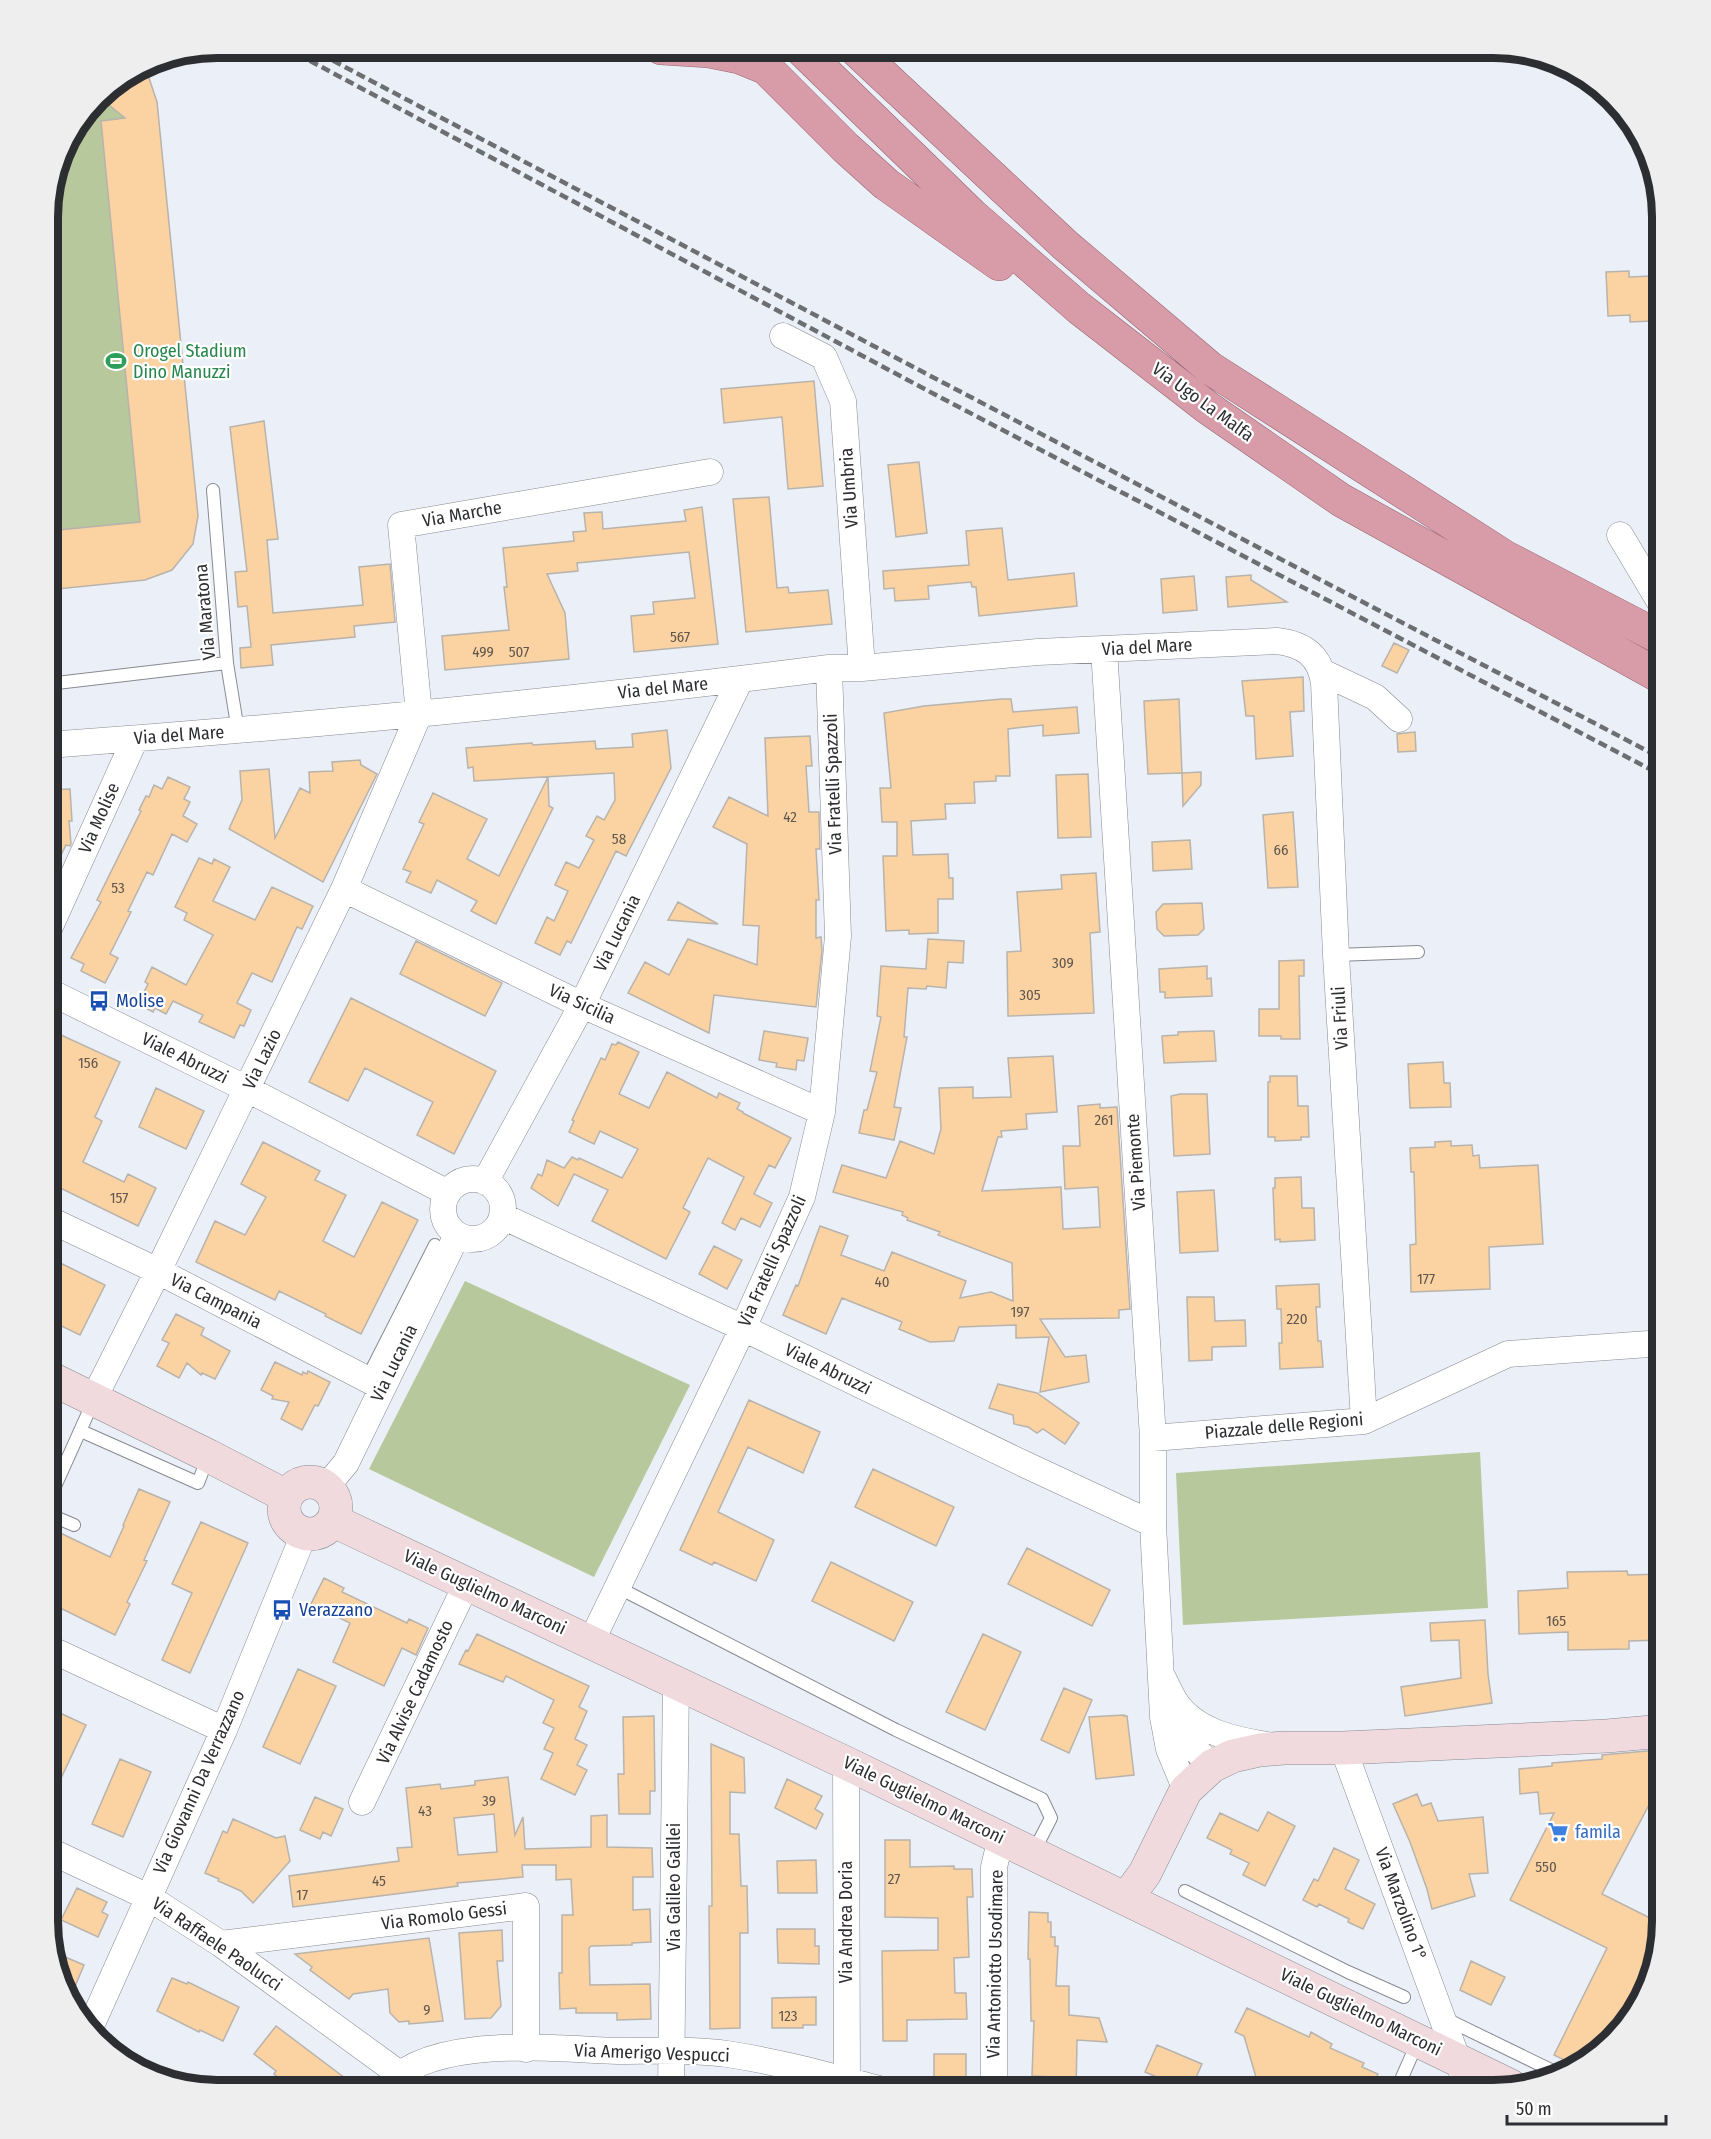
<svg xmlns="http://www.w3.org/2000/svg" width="1711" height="2139" font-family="'Fira Sans Condensed',sans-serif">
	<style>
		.green { fill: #b6c89c }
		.building { fill: #fbd2a2; stroke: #b8b3ac; stroke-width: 1.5; fill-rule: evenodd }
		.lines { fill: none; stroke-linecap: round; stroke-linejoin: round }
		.service-casing { stroke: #878a91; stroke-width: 14 }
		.minor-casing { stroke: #878a91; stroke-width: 27 }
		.secondary-casing { stroke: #878a91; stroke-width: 34 }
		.trunk-casing { stroke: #966670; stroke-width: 34 }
		.service { stroke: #fff; stroke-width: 12 }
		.minor { stroke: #fff; stroke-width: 26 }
		.secondary { stroke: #f0dade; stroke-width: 33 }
		.trunk { stroke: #d89ca8; stroke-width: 33 }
		.rail { stroke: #6c6e72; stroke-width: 4.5; stroke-dasharray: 9 4.5; stroke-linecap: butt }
		.labels { text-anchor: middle; stroke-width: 4.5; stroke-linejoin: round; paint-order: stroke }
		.number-label { font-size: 15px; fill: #60574d }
		.leisure-label { font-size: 18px; fill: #27864d; stroke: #fff; text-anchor: start }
		.street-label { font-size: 18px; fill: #2d2e31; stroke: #fff }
		.transit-label { font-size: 18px; fill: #164399; stroke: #fff; text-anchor: start }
		.shop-label { font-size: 18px; fill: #366cbe; stroke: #fff; text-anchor: start }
		.rim { fill: none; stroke: #2d2e31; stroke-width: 8 }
	</style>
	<rect width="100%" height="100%" fill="#ebeff7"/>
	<path class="green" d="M141 69 148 75 157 102 198 516 193 544 172 570 145 580 48 590V206L66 142 106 90Z
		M465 1281 690 1385 594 1577 369 1469Z
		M1480 1452 1488 1608 1183 1625 1176 1473Z"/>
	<path class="building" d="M141 69 148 75 157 102 198 516 193 544 172 570 145 580 48 590V531L140 522 101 121 125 118 100 98 106 90Z
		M1629 271V277L1651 276 1652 321 1630 322V315L1608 316 1606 272Z
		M814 381 823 486 788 489 782 417 724 423 721 389Z
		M264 421 278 539 267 540 273 613 363 605 359 567 390 564 395 622 354 626 355 637 271 645 273 665 241 668 240 648 251 647 247 606 238 607 235 572 247 571 230 427Z
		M919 462 927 533 896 537 888 465Z
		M769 497 777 588 788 587 789 593 828 590 832 624 746 632 733 499Z
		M702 507 718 644 634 652 631 616 654 614 653 602 695 598 689 552 577 563 578 571 547 574 565 613 569 659 445 670 442 636 509 630 504 587H507L503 548 574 541 573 532 586 531 584 513 602 512 603 529 686 521 684 510Z
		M1002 528 1008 580 1074 573 1077 606 979 616 976 587H972L971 582 928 586 929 599 895 601 894 588 884 589 883 571 969 565 966 531Z
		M1251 575V580L1287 602 1228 607 1226 577Z
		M1194 576 1197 610 1163 613 1161 579Z
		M1394 643 1409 650 1397 673 1382 666Z
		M1303 677 1304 711 1290 712 1293 756 1256 759 1254 716H1246L1242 681Z
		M1002 699H1011L1013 712 1077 707 1079 733 1043 736V725L1008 729 1010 776H996V781L974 782 975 803 945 804 946 819 911 821 913 855 948 854 949 878H953V899H938V933L909 934V930L886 931 883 856H897V822H882L880 788H891L884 713 924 706Z
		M1179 699 1182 773 1201 772V785L1183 806 1182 773 1148 774 1145 723 1144 701Z
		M667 730 671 768 626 856 616 851 571 943 567 941 560 955 535 943 547 917 554 921 568 891 555 885 566 862 579 868 594 840 586 836 597 816 604 820 615 800 614 773 474 781 473 767 468 768 466 748 532 743 533 745 595 741 596 749 633 747 632 734Z
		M1415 732 1416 751 1398 752 1397 734Z
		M810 736 812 766H806L809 812H819L820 849H816L819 900H816V938L821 937 822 951 816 1007 714 995 709 1033 628 993 645 962 669 975 688 939 757 965 759 926 743 925 747 844 713 827 729 797 768 816 765 738Z
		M360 760 361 765 377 774 323 882 229 829 242 800 240 771 269 769 275 838 300 788 310 793 309 772 333 771 332 762Z
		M1088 774 1091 837 1058 838 1056 775Z
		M168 777 190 787 184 799 190 802 183 816 197 824 187 842 172 834 153 875 147 872 128 911 131 912 110 954 118 958 105 983 81 971 84 964 71 958 101 902 97 900 141 811 139 810 146 796 149 797 154 785 162 789Z
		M548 777 549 806 553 808 496 924 471 911 477 901 437 880 431 893 406 882 411 872 403 869 424 824 419 822 433 793 487 819 467 859 499 876Z
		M70 789 72 821H69L71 844 70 846 66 845 48 882V790Z
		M1293 812 1298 887 1268 888 1263 815Z
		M1190 840 1192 869 1153 871 1152 842Z
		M199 858 212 864 214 859 230 867 213 901 255 920 272 887 313 906 302 929 297 927 272 982 252 973 237 1003 251 1010 244 1026 240 1025 234 1038 199 1022 203 1015 173 1001 166 1014 155 1008 153 1012 138 1004 148 984 145 982 152 967 186 985 213 935 184 920 187 913 175 907Z
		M1096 873 1100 932 1090 933 1094 1013 1008 1016 1007 952 1021 951 1017 892 1062 889 1061 875Z
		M678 902 718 924 668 920Z
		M1202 903 1204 929 1198 935 1164 936 1157 929 1156 912 1163 904Z
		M928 939 964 941 963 963 948 962 946 988 927 986 926 989 908 988 904 1037H907L894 1107 901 1108 894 1140 859 1133 864 1110H867L877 1072 870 1071 881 1017 877 1016 881 966 926 969Z
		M416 941 502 983 485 1016 400 974Z
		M1304 960V976H1299L1300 1039H1281V1036H1259V1009H1279V961Z
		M1207 966V979L1211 978 1212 996 1165 998V992H1160L1159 969Z
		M351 998 496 1071 454 1154 417 1135 433 1102 365 1068 348 1101 309 1082Z
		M48 1029 120 1062 95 1117 102 1121 83 1162 124 1182 128 1174 156 1188 138 1226 48 1182Z
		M764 1031 808 1038 804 1061 797 1060 796 1070 776 1067 777 1063 759 1060Z
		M1205 1031H1214L1216 1061 1164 1063 1162 1036 1178 1035V1032Z
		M618 1042 639 1052 619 1094 649 1108 667 1072 717 1098 719 1093 740 1103 737 1109 743 1112V1113L791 1138 775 1168 769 1165 754 1194 772 1203 760 1227 741 1218 735 1230 722 1223 744 1177 708 1158 683 1208 690 1212 666 1259 592 1221 608 1190 574 1174 558 1206 531 1188 538 1174 542 1176 547 1160 564 1168 572 1157 578 1160 579 1158 622 1178 638 1149 600 1131 594 1144 569 1132 574 1121 572 1120 601 1058 605 1060 612 1044 616 1045Z
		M1053 1056 1057 1112 1026 1114 1027 1129 1001 1131 1002 1137H998L982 1191 1061 1187 1063 1229 1100 1227 1098 1187 1065 1189 1063 1146H1080L1078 1106 1100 1104V1108L1117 1107 1130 1309 1119 1310V1318L1040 1319 1065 1357 1086 1355 1089 1382 1040 1392 1049 1337 1016 1338V1325L959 1327 954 1341 930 1342 899 1329 902 1322 842 1298 826 1334 783 1315 796 1285 798 1286 820 1226 848 1236 841 1255 884 1271 892 1252 966 1281 960 1298 991 1292 1013 1301 1012 1263 938 1235 940 1232 907 1220 908 1218 902 1215 903 1212 833 1192 842 1165 886 1178 900 1141 934 1154 941 1129 939 1088 973 1087V1098L1011 1097 1008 1058Z
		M1443 1062 1444 1083H1450L1451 1107 1410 1108 1408 1064Z
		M1270 1076H1297L1298 1106H1308L1309 1137H1301V1140L1275 1141V1137H1268V1082H1270Z
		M156 1088 204 1111 186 1149 139 1127Z
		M1180 1094H1207L1210 1154 1174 1156 1171 1096Z
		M1451 1141V1146L1472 1145 1473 1156 1479 1155 1480 1168 1538 1165 1543 1244 1489 1247 1490 1289 1411 1292 1410 1245 1416 1244 1414 1172H1411L1410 1148 1435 1147V1142Z
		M263 1142 320 1171 315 1180 346 1195 323 1241 354 1257 382 1202 418 1220 361 1334 325 1316 326 1314 279 1291 275 1300 196 1262 215 1221 245 1235 266 1197 241 1184Z
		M1301 1177 1302 1208H1314L1315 1240 1280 1242V1239L1275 1240 1273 1188H1275V1178Z
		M1214 1190 1218 1251 1180 1253 1177 1192Z
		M714 1246 742 1260 727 1289 699 1274Z
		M48 1257 105 1285 80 1335 53 1322 60 1308 48 1302Z
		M1319 1284 1320 1307H1316L1318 1341H1321L1323 1367 1280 1369 1279 1343H1282L1281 1309H1277L1276 1286Z
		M1187 1297H1214L1215 1321 1245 1320 1246 1346 1212 1347V1360L1189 1361Z
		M176 1314 204 1328 201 1335 230 1351 215 1379 202 1373 201 1375 187 1363 179 1378 157 1366 169 1343 162 1340Z
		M275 1362 302 1375 303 1372 307 1374 308 1371 330 1382 318 1406 315 1405 302 1430 281 1419 289 1402 272 1399 273 1396 261 1390Z
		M998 1384 1037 1393 1079 1423 1065 1444 1043 1429 1037 1433 1028 1427 1014 1424 1013 1415 989 1408Z
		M749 1400 820 1432 803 1473 748 1447 718 1512 774 1540 756 1581 714 1562 712 1565 680 1550Z
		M873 1469 954 1507 936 1546 855 1507Z
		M139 1489 170 1502 144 1560 147 1561 127 1602 130 1604 115 1635 48 1602V1527L110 1557 124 1526 123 1525Z
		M201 1522 248 1543 190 1673 162 1660 192 1593 172 1584Z
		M1027 1548 1110 1590 1092 1626 1008 1584Z
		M831 1562 913 1602 894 1641 812 1601Z
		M1627 1571 1628 1575 1663 1574V1640L1629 1641V1649L1568 1650V1632L1519 1634 1518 1591 1568 1588 1567 1572Z
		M324 1578 344 1588 342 1592 407 1623 409 1619 428 1628 416 1655 402 1648 384 1686 333 1662 350 1623 311 1604Z
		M1485 1620 1488 1674 1492 1703 1405 1716 1401 1687 1461 1678 1459 1640 1431 1641 1430 1623Z
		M477 1634 589 1686 579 1707 587 1711 575 1739 587 1745 577 1765 587 1770 575 1795 541 1779 553 1753 544 1749 554 1728 543 1723 554 1700 506 1676 503 1682 459 1664 466 1650 468 1651Z
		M983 1634 1021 1652 985 1730 946 1712Z
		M298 1669 336 1686 300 1764 263 1747Z
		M1064 1688 1092 1700 1069 1753 1041 1740Z
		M60 1713 86 1725 48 1806V1739Z
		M1124 1715V1716H1127L1134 1775 1096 1779 1089 1717Z
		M654 1716 655 1791H650V1814H619L618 1774H624L623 1717Z
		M711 1744 744 1758 745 1793 730 1792V1834H739L741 1886H747L748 1933H740V2028L710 2029 709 1906H712Z
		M1658 1750 1659 1755 1663 1754V1802L1650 1803 1602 1894 1662 1924 1640 2006 1588 2062 1576 2066 1554 2055 1607 1948 1510 1900 1554 1813 1540 1814 1538 1792 1520 1794 1519 1769 1552 1766V1763L1602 1759V1755Z
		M120 1759 151 1772 123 1837 92 1824Z
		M508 1777 515 1835 523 1817 525 1849 591 1847V1816L607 1815V1847L652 1848 653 1877H633V1910L650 1909 651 1942 632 1943V1945L591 1946 589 1948 590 1985 650 1984 651 2019 617 2020V2013H576V2008L560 2009 559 1973H562V1915H573L571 1879 556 1880V1865H522L523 1877 457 1883 458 1886 293 1907 289 1876 399 1861 397 1848 412 1847 406 1788 440 1784 441 1789 475 1785V1781ZM494 1814 497 1852 458 1855 454 1818Z
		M787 1779 822 1796 815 1809 823 1814 816 1829 775 1808Z
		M1417 1794 1422 1806 1431 1803 1438 1821 1483 1817 1488 1873 1469 1874 1475 1896 1432 1909 1427 1889 1410 1842 1393 1804Z
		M315 1797 343 1809 331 1836 323 1832 320 1839 300 1830Z
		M1268 1812 1295 1826 1265 1886 1243 1875 1249 1863 1230 1854 1232 1850 1207 1838 1220 1813 1258 1831Z
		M233 1819 276 1838 285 1836 290 1861 253 1903 241 1891 218 1881 219 1879 205 1873 223 1831 227 1833Z
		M885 1840H910V1867L954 1866V1869H972L973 1897H967L969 1957 954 1958 955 1993H966L967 2019 907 2020V2041H883L882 1951 938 1950V1918L885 1917Z
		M1334 1848 1359 1860 1345 1889 1375 1904 1363 1929 1348 1922 1349 1919 1319 1904 1317 1907 1303 1900 1314 1879 1318 1881Z
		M816 1860 817 1893H778L777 1861Z
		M77 1888 107 1902 102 1912 108 1915 98 1937 61 1920Z
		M1029 1912 1048 1913V1922H1051V1937H1055V1946H1058L1056 1986H1069V2015L1099 2018 1107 2042 1077 2040 1076 2091H1056L1055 2077 1032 2076 1034 2021H1031L1030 1959H1028Z
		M777 1929H815V1946H819V1964L778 1963Z
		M502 1930 503 1961H497L501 2006 491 2018 465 2019 459 1933Z
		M429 1938 443 2021 409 2024V2021L399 2022 390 2013 388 1989 353 1994 349 1999 310 1970 312 1967 295 1954Z
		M58 1954 84 1965 71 1996 62 1966Z
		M1471 1961 1505 1977 1491 2005 1460 1990Z
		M172 1978 187 1984 188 1982 239 2007 223 2041 200 2030 199 2032 157 2011Z
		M816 1997V2025H803V2028H772V1998Z
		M1247 2008 1309 2037 1311 2032 1332 2044 1330 2048 1364 2063 1362 2067 1378 2074 1369 2091H1260L1244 2036 1235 2032Z
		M276 2026 345 2078 334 2091H296L274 2074 276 2071 254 2054Z
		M1157 2045 1202 2064 1190 2091 1145 2072Z
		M934 2054H966V2080H944L945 2077H934Z"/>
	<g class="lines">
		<g class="service-casing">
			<path id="service" d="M213 490 227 663 238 731
				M48 684 227 663
				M1336 955 1418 952
				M367 1379 435 1245
				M81 1431 198 1483 208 1457
				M48 1502 93 1402
				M48 1514 74 1525
				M617 1587 896 1730 1042 1799 1051 1818 1033 1853
				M1185 1891 1348 1972 1404 1997
				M1444 2018 1555 2072
				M1396 2091 1418 2041"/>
		</g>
		<g class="minor-casing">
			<path id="minor" d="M783 336 824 357 843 401 862 668
				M1620 535 1660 602H1663
				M1104 649 1153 1438V1524L1163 1717 1169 1749 1186 1790
				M1322 672 1375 697 1399 719
				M48 745C309 726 569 701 829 668H862L1038 652 1277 641C1304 644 1320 656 1324 683L1336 955 1364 1421
				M344 889 582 1005 822 1112
				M48 931 135 739
				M48 991 247 1089 448 1193
				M443 1209a30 30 0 1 1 60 0a30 30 0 1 1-60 0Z
				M485 1182 582 1005 740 680
				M502 1216 743 1328 1024 1464 1153 1524
				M48 1219 158 1271 382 1387
				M94 1398 158 1271 344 889 419 714 401 525 710 472
				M1153 1438 1364 1421 1508 1354 1663 1343
				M326 1487 346 1463 457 1235
				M591 1642 743 1328 802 1197 822 1112 838 936 829 668
				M48 1648 224 1730
				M1163 1678C1167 1686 1171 1695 1176 1703 1196 1732 1235 1740 1267 1745
				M1163 1717 1212 1766
				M1343 1748 1469 2091
				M846 1763 847 2081
				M362 1802 467 1583
				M48 1850 148 1897 221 1944 401 2075 420 2091
				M221 1944 526 1906V2049
				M90 2028 224 1730 304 1534
				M383 2091C424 2033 555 2049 617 2051 653 2051 691 2049 727 2054 781 2062 833 2077 886 2091
				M671 2091 676 1683
				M994 2091V1867L1001 1838"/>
		</g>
		<g class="secondary-casing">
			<path id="secondary" d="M48 1377 209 1456 286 1496
				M284 1508a26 26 0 1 1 52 0a26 26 0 1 1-52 0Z
				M334 1521 846 1763 1511 2086
				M1126 1899 1145 1873 1186 1790 1212 1766 1233 1756 1260 1750 1284 1748H1343L1607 1736 1663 1731"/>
		</g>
		<g class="trunk-casing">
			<path id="trunk" d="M661 48 709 51 739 57 766 68 846 148 886 184 999 264
				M800 48 972 215 1079 308 1208 408 1341 500 1663 678
				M854 48 1065 245 1210 368 1505 557 1663 639"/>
		</g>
		<use href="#service" class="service"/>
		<use href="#minor" class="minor"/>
		<use href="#secondary" class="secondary"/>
		<use href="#trunk" class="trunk"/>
		<path class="rail" d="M286 48 934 394 1663 776
			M309 48 940 381 1663 759"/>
	</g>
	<defs>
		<g id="stadium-bare" transform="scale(1.62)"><path d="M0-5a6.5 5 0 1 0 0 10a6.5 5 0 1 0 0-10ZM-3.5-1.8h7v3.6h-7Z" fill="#2e9e5b" stroke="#fff" stroke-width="2.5" paint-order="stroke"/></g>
		<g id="bus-bare" transform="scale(1.62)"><path d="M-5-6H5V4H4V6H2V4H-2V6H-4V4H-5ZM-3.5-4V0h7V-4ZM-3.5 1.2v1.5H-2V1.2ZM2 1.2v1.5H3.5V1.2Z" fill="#1a4fb4" stroke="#fff" stroke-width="2.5" paint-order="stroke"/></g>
		<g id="supermarket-bare" transform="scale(1.62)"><path d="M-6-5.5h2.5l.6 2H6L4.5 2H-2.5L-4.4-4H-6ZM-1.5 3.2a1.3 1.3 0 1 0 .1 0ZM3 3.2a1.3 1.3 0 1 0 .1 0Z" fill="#3f7fe0" stroke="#fff" stroke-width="2.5" paint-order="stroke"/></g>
	</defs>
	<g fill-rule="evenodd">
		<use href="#stadium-bare" x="116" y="361"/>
		<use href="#bus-bare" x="99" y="1001"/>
		<use href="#bus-bare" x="282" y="1610"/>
		<use href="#supermarket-bare" x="1558" y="1832"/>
	</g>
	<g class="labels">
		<g class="number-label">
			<text x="680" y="642">567</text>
			<text x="483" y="657">499</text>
			<text x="519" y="657">507</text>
			<text x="790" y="822">42</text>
			<text x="619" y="844">58</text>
			<text x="1281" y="855">66</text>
			<text x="118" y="893">53</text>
			<text x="1063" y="968">309</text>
			<text x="1030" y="1000">305</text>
			<text x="88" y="1068">156</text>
			<text x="1104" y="1125">261</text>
			<text x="119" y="1203">157</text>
			<text x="1426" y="1284">177</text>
			<text x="882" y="1287">40</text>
			<text x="1020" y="1317">197</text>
			<text x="1297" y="1324">220</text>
			<text x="1556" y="1626">165</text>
			<text x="489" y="1806">39</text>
			<text x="425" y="1816">43</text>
			<text x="1546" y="1872">550</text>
			<text x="894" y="1884">27</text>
			<text x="379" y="1886">45</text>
			<text x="302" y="1900">17</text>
			<text x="427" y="2015">9</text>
			<text x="788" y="2021">123</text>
		</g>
		<g class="leisure-label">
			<text x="133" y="357">Orogel Stadium<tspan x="133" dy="21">Dino Manuzzi</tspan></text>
		</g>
		<g class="street-label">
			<text transform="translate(1203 402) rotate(36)" y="6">Via Ugo La Malfa</text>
			<text transform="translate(849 488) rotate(-94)" y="6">Via Umbria</text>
			<text transform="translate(462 514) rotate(-10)" y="6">Via Marche</text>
			<text transform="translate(205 612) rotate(-95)" y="6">Via Maratona</text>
			<text transform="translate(1147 647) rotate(-3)" y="6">Via del Mare</text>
			<text transform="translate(663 688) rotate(-6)" y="6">Via del Mare</text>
			<text transform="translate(179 735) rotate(-4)" y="6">Via del Mare</text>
			<text transform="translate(833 784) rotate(-92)" y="6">Via Fratelli Spazzoli</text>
			<text transform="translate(99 818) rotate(-66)" y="6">Via Molise</text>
			<text transform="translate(617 933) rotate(-64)" y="6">Via Lucania</text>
			<text transform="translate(582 1004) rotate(25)" y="6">Via Sicilia</text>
			<text transform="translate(1340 1018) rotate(-93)" y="6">Via Friuli</text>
			<text transform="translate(185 1058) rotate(26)" y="6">Viale Abruzzi</text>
			<text transform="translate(262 1059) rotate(-64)" y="6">Via Lazio</text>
			<text transform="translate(1136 1162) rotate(-94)" y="6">Via Piemonte</text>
			<text transform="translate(772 1261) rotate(-66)" y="6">Via Fratelli Spazzoli</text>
			<text transform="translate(216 1301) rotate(27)" y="6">Via Campania</text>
			<text transform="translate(394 1363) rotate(-64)" y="6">Via Lucania</text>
			<text transform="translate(828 1369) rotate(26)" y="6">Viale Abruzzi</text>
			<text transform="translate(1284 1426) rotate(-5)" y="6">Piazzale delle Regioni</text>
			<text transform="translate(485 1592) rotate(25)" y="6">Viale Guglielmo Marconi</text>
			<text transform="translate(415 1692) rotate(-65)" y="6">Via Alvise Cadamosto</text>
			<text transform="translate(199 1782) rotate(-66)" y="6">Via Giovanni Da Verrazzano</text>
			<text transform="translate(924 1800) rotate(26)" y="6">Viale Guglielmo Marconi</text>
			<text transform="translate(674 1887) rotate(-90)" y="6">Via Galileo Galilei</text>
			<text transform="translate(1401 1904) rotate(70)" y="6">Via Marzolino 1°</text>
			<text transform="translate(444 1916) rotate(-7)" y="6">Via Romolo Gessi</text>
			<text transform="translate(846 1922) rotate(-90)" y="6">Via Andrea Doria</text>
			<text transform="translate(217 1944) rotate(34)" y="6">Via Raffaele Paolucci</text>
			<text transform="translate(995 1964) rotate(-89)" y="6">Via Antoniotto Usodimare</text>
			<text transform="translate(1361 2012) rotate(26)" y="6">Viale Guglielmo Marconi</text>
			<text transform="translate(652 2053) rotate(2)" y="6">Via Amerigo Vespucci</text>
		</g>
		<g class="transit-label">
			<text x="116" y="1007">Molise</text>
			<text x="299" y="1616">Verazzano</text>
		</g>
		<g class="shop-label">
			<text x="1575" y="1838">famila</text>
		</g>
	</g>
	<path d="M0 0H1711V2139H0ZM217 58H1493A159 159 0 0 1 1652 217V1921A159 159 0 0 1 1493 2080H217A159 159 0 0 1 58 1921V217A159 159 0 0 1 217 58Z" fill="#eeeeef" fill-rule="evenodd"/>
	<path class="rim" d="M217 58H1493A159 159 0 0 1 1652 217V1921A159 159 0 0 1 1493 2080H217A159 159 0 0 1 58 1921V217A159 159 0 0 1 217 58Z"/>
	<path d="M1507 2115v9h159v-9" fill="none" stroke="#2d2e31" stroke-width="3"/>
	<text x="1516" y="2115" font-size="18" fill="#2d2e31" stroke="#ffffff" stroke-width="4.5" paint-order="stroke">50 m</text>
</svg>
